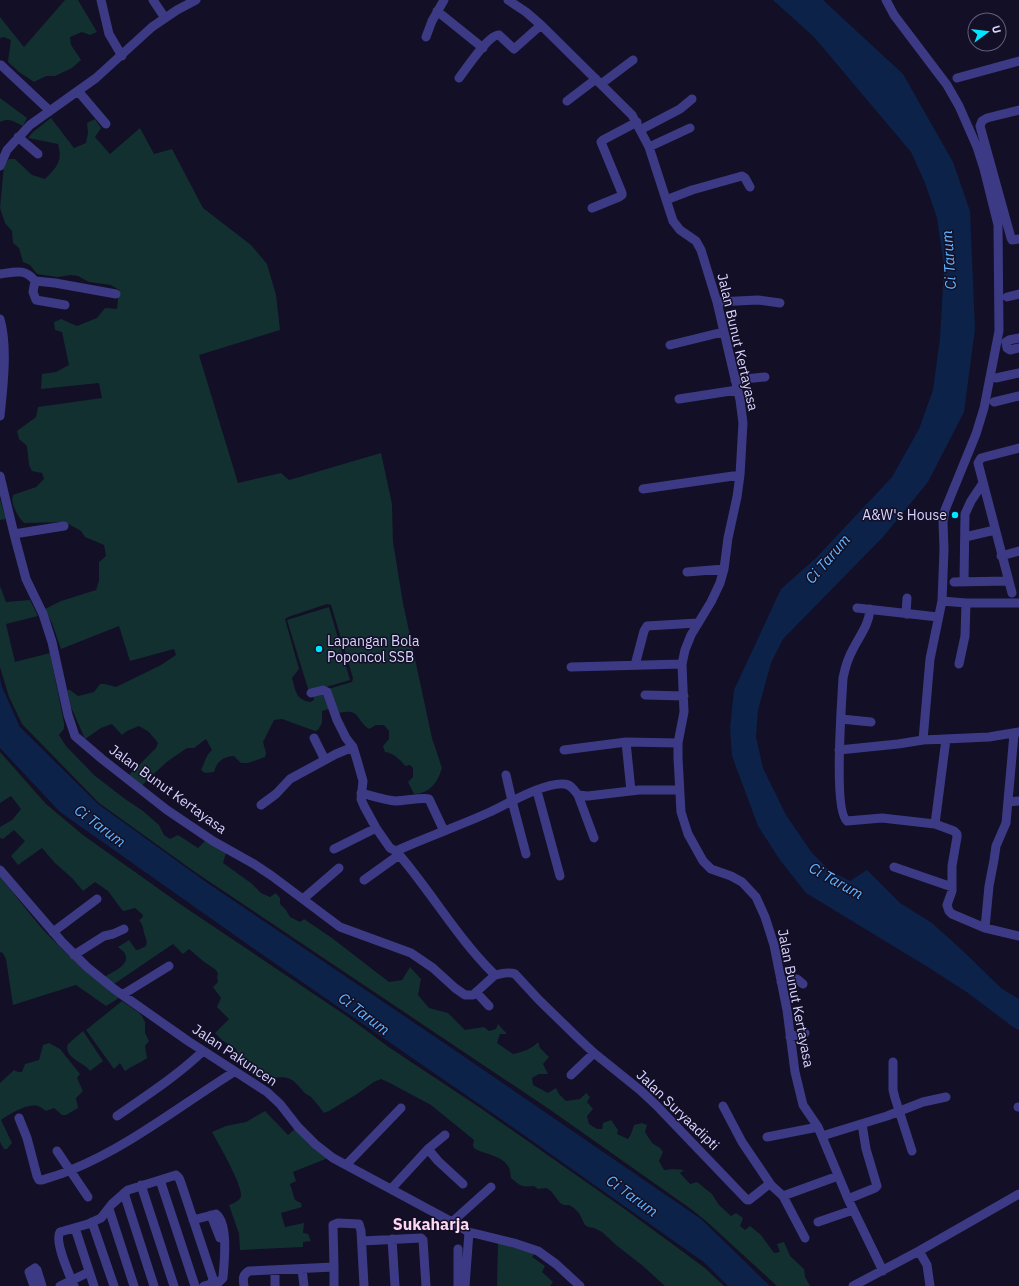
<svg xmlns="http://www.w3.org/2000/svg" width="1019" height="1286" font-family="'IBM Plex Sans',sans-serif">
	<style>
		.green { fill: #12302f }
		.water { fill: #0c2248 }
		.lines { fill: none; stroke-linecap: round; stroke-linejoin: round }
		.minor { stroke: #3d3a85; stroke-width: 9 }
		.poi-dot { fill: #00e5ff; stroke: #130f26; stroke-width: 1.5 }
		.labels { text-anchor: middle; stroke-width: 3; stroke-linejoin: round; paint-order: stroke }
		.street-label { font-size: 14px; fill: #d9d4ff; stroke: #130f26 }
		.poi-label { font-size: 14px; fill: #d9d4ff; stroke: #130f26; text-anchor: end }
		.water-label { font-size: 15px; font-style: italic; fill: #62b6ff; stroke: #130f26 }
		.quarter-label { font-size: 16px; font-weight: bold; fill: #ffd6f0; stroke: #130f26 }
	</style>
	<rect width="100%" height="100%" fill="#130f26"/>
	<path class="green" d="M65 0H78L97 32 90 35 82 32 70 37 71 45 81 60 72 68 55 76H46L34 82 19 72 8 62 11 40 4 37 0 38V17L24 47Z
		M0 98 27 118 23 126C15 122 9 117 0 122Z
		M51 118 74 148 86 143 88 133 87 123 95 119 101 128 95 137 110 154 140 128 154 154 172 149 203 208 251 245 267 264 276 295 280 330 199 355 238 483 281 473 289 480 381 453 392 504 393 542 403 603 432 738 442 768C437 783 431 793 414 794L408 782 413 777V768L410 765 405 766C400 759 393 753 385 752L383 746 389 739V731L384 725H376L369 729C355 719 360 708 339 713L328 689 352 682 353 678 331 605 327 604 288 617 285 619 299 669 292 678C296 691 295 699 310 702L314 700 313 695 322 692 329 709 322 711V723L318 730 315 731 282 719 274 720 263 742 266 753 265 757 248 763H241L234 756C223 757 217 761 214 772L205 773 201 770C205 762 206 755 212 750L206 739 194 748H187L168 761 148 779 142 786 129 775 156 748 158 743 149 732 139 726 127 731 122 735 112 724 101 728 85 739 71 707 67 690H70L78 696 94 692 100 684H105L116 687 161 665 176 655 174 649 130 661 119 626 61 649 52 623 45 609 61 601 96 590 99 581V562L106 556 104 545 85 537 81 531 65 522 24 523C18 517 10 504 13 495L36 487 44 479 42 473 32 471 29 465 27 446 19 439 17 431 36 417 38 407 102 398 99 383 41 389 42 374 56 372 69 365 62 332 55 330 54 322 61 319 77 326 97 318 105 308 117 309 119 290 111 285 89 282 78 276 71 275 57 277 37 274 30 265 23 262 19 248 13 243 12 231 5 223 0 208 4 165 9 159H15L32 175 45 179C57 167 63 161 58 144L28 138 33 132Z
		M0 499 6 519 0 520Z
		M0 586 6 602 30 600 38 616 6 624 15 662 50 653 64 723V729L59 735 66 746 94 775 125 799 143 811 159 825 164 835 170 839 178 835 198 848 205 841 226 853 223 863 251 883 261 893 270 897 276 893 280 898V904L286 910 290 917 300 922 304 919 332 938 389 982 402 980 410 967 421 979 418 995 429 1008 448 1013 465 1030 484 1027 489 1031 496 1029 498 1024 507 1034H500L497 1043 513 1054C522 1052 532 1049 538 1042L540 1048 549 1057 543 1064 548 1074H539L532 1078 533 1085 548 1093 556 1088 559 1094 566 1101 580 1099 586 1093 590 1097 587 1102 593 1109 587 1116 589 1124 597 1129H602L603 1123 611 1120 618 1130 617 1134 628 1139 631 1134 634 1125 642 1123 647 1125 645 1132 652 1143 660 1148 663 1152 659 1161 664 1170 674 1169 684 1170 680 1173 690 1184 697 1182 712 1194 719 1205 731 1216 736 1213 743 1218 740 1226 745 1230 750 1226 761 1235 774 1253 780 1252 777 1244 784 1242 790 1256 804 1269 805 1277 810 1286H777L706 1221 691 1209 549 1109 195 872 99 803 22 724 9 697 0 667Z
		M329 607 350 680 309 692 287 620Z
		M0 752 46 804 83 835 180 904 348 1017 390 1048 479 1107 626 1210 705 1268 724 1286H665L643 1266 616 1245 602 1232 594 1228 588 1227 585 1225 579 1213 574 1208 569 1205H564L560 1203 551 1191 546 1188 538 1189 534 1186C521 1187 522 1187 511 1178 510 1174 511 1170 508 1166 500 1154 484 1155 474 1148L473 1145 474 1140 431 1105 388 1082 381 1079 374 1082 357 1094 329 1111 324 1113C320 1108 316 1102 311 1097 310 1096 308 1095 306 1094 294 1083 294 1075 273 1078L269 1085 242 1066 236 1049 223 1041 215 1033 229 1019 217 1007 221 998 213 987 218 982 217 977 218 974 216 970 203 961 189 949 183 954 173 944 114 984 104 977C111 973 131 965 125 954 124 951 120 949 118 947L129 940 136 950H138L146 946C148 940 145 938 144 933 143 927 143 925 139 920L142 918 143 915 135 908 124 911 122 910 108 891 95 882 83 891 72 878 55 863 42 848 18 865 11 856 25 841 14 830 3 839 0 838V827L12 820 21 809 11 796 0 803Z
		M0 877C18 897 33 920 52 939 73 960 96 979 119 998L106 1006 76 985 13 1005 6 959 3 953 0 952Z
		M122 1001 138 1012 142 1016 145 1022V1033L149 1041 145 1046 147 1058C140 1063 132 1066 125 1071L120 1063 114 1069 86 1030Z
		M83 1031 103 1061 90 1071C84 1062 63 1058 68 1044Z
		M49 1043 60 1049 80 1074 77 1078 83 1091 76 1098 78 1108 66 1115H62L54 1108 46 1111C43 1109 41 1107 38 1106 27 1103 10 1114 1 1120L12 1143 7 1149H4L0 1142V1083L14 1070 18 1072H22L25 1064 39 1060 43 1045Z
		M265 1111 288 1135 295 1129 308 1144 328 1158 293 1172 296 1181 290 1184 295 1200 301 1203 302 1207 281 1213 285 1227 304 1223 303 1233 308 1234 311 1241 303 1242V1247L240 1250 239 1234 229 1205C232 1204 240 1201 241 1196 243 1186 218 1143 212 1132L226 1126 246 1122Z
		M498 1243 535 1253 532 1257 545 1266 542 1272 553 1282 550 1286H497Z"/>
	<path class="water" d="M773 0H823L903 74 953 162 970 211 975 329 964 412 928 482 883 537 783 639 771 663 758 710 756 737 763 768 786 815 812 853 830 871 850 881 867 870 900 903 932 923 963 951 1001 988 1019 999V1030L1013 1027 968 993 931 969 806 893 780 860 758 826 732 756 730 729 734 690 781 589 816 558 892 477 919 429 933 390 940 338 944 267 937 218 925 183 911 152 814 37Z
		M0 679 2 687 20 727 98 804 206 882 450 1047 701 1219 770 1286H728L705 1263 508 1124 260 953 60 812 0 748Z"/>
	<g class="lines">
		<path class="minor" d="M101 0 109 34 122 56
			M153 0 165 18
			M508 0 526 12 541 25 632 115 649 147 673 221 680 230 696 241 701 250 717 302 740 400 743 423 740 475 737 497 728 538 724 569 720 583 711 602 691 635 685 650 682 664 684 712 678 743V758L681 812 688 834 703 861 711 869 731 876 742 882 756 897 765 917 774 945 787 1010 795 1072 803 1105 818 1127 848 1199 883 1271
			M886 0 894 15 947 85 959 106 977 147 984 169 998 225 999 331 984 408 976 434 945 510 943 522 944 549 942 601 966 603H1019
			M437 11 483 48
			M426 37 432 21 444 0
			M1 65 50 111
			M459 78C466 69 489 34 499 35L514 49 541 25
			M957 78 1019 61
			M601 84 633 60
			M78 91 106 124
			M567 101 596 79
			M1019 110 987 118 982 121 980 126 1011 238 1012 240 1019 239
			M640 130 680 109 692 99
			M18 137 38 154
			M649 147 690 128
			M0 166 7 150 30 125 96 78 152 27 177 10 196 0
			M666 200 692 190 742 176 745 178 750 187
			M592 208 619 197 622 195V193L601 142 603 140 637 122
			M0 274C15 272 25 268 35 281L55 283 116 294
			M35 281 33 292 36 300 65 305
			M1007 297 1019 294
			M717 302 758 300 780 303
			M0 319C8 347 3 387 0 416
			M1019 338 1009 340 1006 342 1007 348 1010 350 1019 348
			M670 345 723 332
			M996 378 1019 373
			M735 380 765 377
			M679 399 737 390
			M994 402 1019 396
			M0 476 14 534 26 579 43 614 52 642 68 715 75 736 102 759 167 810 213 841 254 864 272 876 340 927 411 953 433 968 455 988 465 995H473L495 975
			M643 489 740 475
			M14 534 64 526
			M965 537 995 530
			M1001 556 1019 551
			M687 572 724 569
			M954 582 1008 581
			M964 582 965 514 971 501 983 483
			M1012 593 978 463 981 458 1019 448
			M857 608 938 617
			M870 609C869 625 860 635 853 649 848 658 845 668 843 678 842 699 833 811 847 821L882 818 935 824 954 831 957 834V837L952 866V891L947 905 949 911 952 914 985 928 1019 936
			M906 614 907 598
			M959 664 965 636 966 603
			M635 665 644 631 647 626 697 623
			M571 667 682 664
			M311 693 323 690 327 692 337 720 346 738 353 747 357 760 363 781 361 799 364 806 376 828 390 848 396 851 406 863C436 900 461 942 495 975
			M645 695 684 696
			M841 719 871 722
			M314 738 325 760
			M923 740 930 659 942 601
			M626 742 631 791
			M564 750 626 742 678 743
			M839 750 898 744 923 740 989 737 1019 732
			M506 775 512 801 526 854
			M537 791 560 876
			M361 793C373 796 385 800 396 801 404 801 423 797 429 799L444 831
			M578 795 594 838
			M1008 802 1019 801
			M261 805 276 794 290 779 336 754 353 747
			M935 824 946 739
			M334 849 376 828
			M396 851C427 837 459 826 490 812 507 804 545 782 564 784 571 784 574 790 578 795L588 796 639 790H679
			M894 867 952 887
			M0 870 62 942 87 967 114 989 188 1041 267 1092 280 1104 298 1127 315 1144 333 1158 452 1222 469 1232 514 1243 538 1251 556 1264 580 1286
			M364 880 399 855
			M303 899 339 868
			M985 928 989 886 994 860 996 846 1006 823 1014 734
			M53 932 97 899
			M74 955 104 936 113 934 124 929
			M495 975C502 974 508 971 515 974L539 1000 578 1038 594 1053 640 1090 656 1105 747 1200H749L768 1185H771L783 1196 838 1176
			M781 982 797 979 803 984
			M476 992 489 1006
			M122 995 169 966
			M790 1037 805 1033
			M893 1062V1090L895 1098 912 1151
			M571 1075 594 1053
			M723 1106 742 1142 771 1185
			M1018 1107H1019
			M117 1116C147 1095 177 1076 203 1051
			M19 1118 27 1138 37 1176 39 1180H42C51 1177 62 1174 71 1170 130 1146 181 1105 234 1072
			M822 1136 887 1116 923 1102 946 1097
			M767 1137 818 1127
			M428 1149 438 1161 463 1184
			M57 1151 88 1197
			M346 1165 401 1108
			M160 1180 195 1286
			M141 1185 174 1286
			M391 1189 428 1149 445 1135
			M124 1193 154 1286
			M783 1196 805 1238
			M848 1199 875 1188 877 1186 866 1149 862 1124
			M109 1209 134 1286
			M211 1215 220 1238
			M193 1220 216 1214C229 1224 224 1263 223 1278L219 1282 213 1281
			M92 1222 114 1286
			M452 1222 491 1187
			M818 1222 853 1210
			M75 1228 94 1286
			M392 1239 395 1286
			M362 1241 421 1238 423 1240 426 1286
			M919 1251 927 1265 930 1286
			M334 1267 333 1225 338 1223 359 1224 361 1231 364 1286
			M302 1269 304 1286
			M275 1271V1286
			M34 1286 29 1272 35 1268 37 1270 42 1286
			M60 1286 89 1272
			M74 1286C70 1276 54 1241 60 1232L88 1224 101 1218 112 1204 128 1190 176 1175 179 1178 181 1183 213 1279 211 1284 204 1286
			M244 1286C243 1279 242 1275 249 1271L334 1267V1286
			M458 1286V1249
			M465 1286 469 1232
			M853 1286 919 1251 1019 1194"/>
	</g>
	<g class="poi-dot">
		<circle cx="955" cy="515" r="4"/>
		<circle cx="319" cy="649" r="4"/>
	</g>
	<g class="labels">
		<g class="street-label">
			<text transform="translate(738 342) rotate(77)" y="5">Jalan Bunut Kertayasa</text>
			<text transform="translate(168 789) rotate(36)" y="5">Jalan Bunut Kertayasa</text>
			<text transform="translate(796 998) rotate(79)" y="5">Jalan Bunut Kertayasa</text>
			<text transform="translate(235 1055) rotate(34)" y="5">Jalan Pakuncen</text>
			<text transform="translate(678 1110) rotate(44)" y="5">Jalan Suryaadipti</text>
		</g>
		<g class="poi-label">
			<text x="947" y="520">A&amp;W's House</text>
			<text x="327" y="646" text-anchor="start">Lapangan Bola<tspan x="327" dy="16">Poponcol SSB</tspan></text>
		</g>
		<g class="water-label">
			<text transform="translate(949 260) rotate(-94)" y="5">Ci Tarum</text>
			<text transform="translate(828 559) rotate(-49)" y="5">Ci Tarum</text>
			<text transform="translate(100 826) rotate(37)" y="5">Ci Tarum</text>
			<text transform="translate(836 881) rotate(29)" y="5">Ci Tarum</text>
			<text transform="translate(364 1014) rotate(37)" y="5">Ci Tarum</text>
			<text transform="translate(632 1196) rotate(36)" y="5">Ci Tarum</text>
		</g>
		<g class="quarter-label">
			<text x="431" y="1230">Sukaharja</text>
		</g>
	</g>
	<g transform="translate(987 32) rotate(75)"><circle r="19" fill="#130f26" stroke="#625e7d"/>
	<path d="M0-3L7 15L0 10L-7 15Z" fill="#00e5ff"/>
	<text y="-6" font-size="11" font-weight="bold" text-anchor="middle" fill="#d9d4ff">U</text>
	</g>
</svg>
